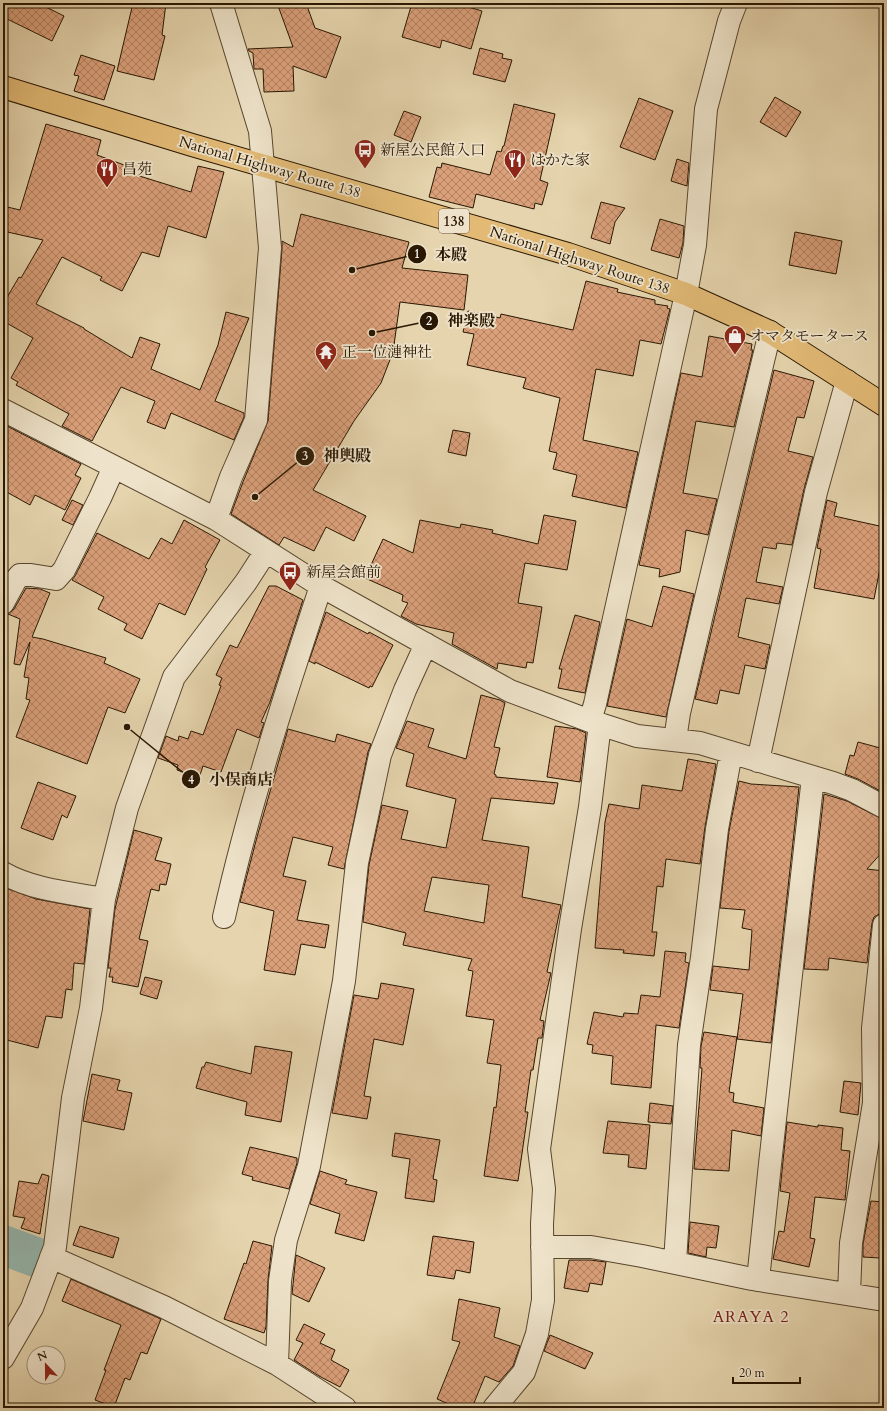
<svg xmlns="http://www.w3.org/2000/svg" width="887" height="1411" font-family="Cardo,'Noto Serif JP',serif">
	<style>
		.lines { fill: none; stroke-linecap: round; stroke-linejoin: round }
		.river { stroke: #96b7af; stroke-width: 40 }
		.building { fill: url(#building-cross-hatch); stroke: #291702; fill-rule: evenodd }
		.street-casing { stroke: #58462d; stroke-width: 24 }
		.highway-casing { stroke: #291702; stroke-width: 24 }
		.street { stroke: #eee3ca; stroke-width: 22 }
		.highway { stroke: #e2ba76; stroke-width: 22 }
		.labels { text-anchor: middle; stroke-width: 3.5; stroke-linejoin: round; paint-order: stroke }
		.shield { fill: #eee3ca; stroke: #64543e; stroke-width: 1 }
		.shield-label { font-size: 14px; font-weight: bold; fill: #291702 }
		.poi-label { font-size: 15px; fill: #291702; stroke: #eee3ca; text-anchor: start }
		.street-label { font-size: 15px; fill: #291702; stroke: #eee3ca }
		.neighbourhood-label { font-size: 16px; letter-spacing: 1px; fill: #7a1f14; stroke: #eee3ca }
		.leader { fill: none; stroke: #291702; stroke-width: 1.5 }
		.callout-dot { fill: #291702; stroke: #eee3ca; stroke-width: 1.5 }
		.mark-label { font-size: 12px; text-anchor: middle; font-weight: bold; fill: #fff }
		.callout-label { font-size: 16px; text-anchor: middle; font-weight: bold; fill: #291702; stroke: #eee3ca; stroke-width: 3.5; stroke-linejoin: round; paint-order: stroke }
	</style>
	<defs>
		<pattern id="building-cross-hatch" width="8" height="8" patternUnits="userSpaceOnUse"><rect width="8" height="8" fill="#daa07a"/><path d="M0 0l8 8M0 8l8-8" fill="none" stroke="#b18162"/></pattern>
	</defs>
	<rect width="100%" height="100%" fill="#e5d4ad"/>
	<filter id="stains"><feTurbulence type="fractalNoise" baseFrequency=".005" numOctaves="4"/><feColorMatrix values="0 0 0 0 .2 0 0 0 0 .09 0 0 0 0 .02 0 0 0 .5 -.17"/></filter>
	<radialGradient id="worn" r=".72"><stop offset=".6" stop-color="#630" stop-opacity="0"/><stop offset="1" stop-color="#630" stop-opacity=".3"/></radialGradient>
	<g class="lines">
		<path class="river" d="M3 1245 41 1259"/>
	</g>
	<path class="building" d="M3 3H38L64 16 52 41 3 17Z
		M133 3H166L162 35 165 36 154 80 117 71Z
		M277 3H306L315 28 341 37 326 78 293 66 294 91 264 92 263 69H254L253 53 249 51 248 49 293 47Z
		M412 3H455L482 11 471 49 442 40 440 48 402 37Z
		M480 48 503 54 502 58 512 60 505 82 473 74Z
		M81 55 115 66 104 100 74 91 79 76 74 75Z
		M775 97 801 112 786 137 760 122Z
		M639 98 673 111 655 160 620 147Z
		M514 104 555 114 540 180 548 183 542 205 535 203 534 209 476 194 473 208 429 197 437 167 441 168 442 163 490 175 497 151 501 152 503 146H504Z
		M404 111 421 117 411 142 394 135Z
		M46 124 101 140 97 155 135 169 133 174 191 192 198 166 224 172 206 238 168 226 159 257 142 252 122 291 100 280 102 277 62 257 36 304 84 328V329L132 358 140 337 160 344 151 369 200 390 218 345 226 312 249 318 215 401 244 413V417L234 440 171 413 165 429 147 422 155 401 121 387 92 441 62 426 69 414 16 385 18 382 11 378 33 338 3 321V304L19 277 21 278 43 240 3 231V206L20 210Z
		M677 159 689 163 687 186 671 181Z
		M601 202 625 208 615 222 610 244 591 238Z
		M301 214 409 242 402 268 468 275 464 310 400 302 393 352 381 383 354 421 313 490 366 516 354 541 326 527 314 551 284 537 279 545 231 514 243 482 268 421 282 249V241L293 247Z
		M660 219 684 226 683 243 679 258 651 250Z
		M795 232 842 241 836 274 789 265Z
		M586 281 618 289 617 292 655 300V304L668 306 667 308 670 309 661 344 640 340 633 376 596 369 583 440 638 452 626 508 572 496 577 475 553 469 557 453 549 451 560 398 523 388 526 378 467 365 474 334 463 332 468 311 500 318 501 314 573 330Z
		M709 336 752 344 751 350H753L734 427 696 421 683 493 717 499 708 535 686 530 680 572 659 577 660 569 639 565 681 373 702 377Z
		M774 370 814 381 804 418 797 417 788 451 813 457 804 489 792 545 777 543 776 549 763 547 756 582 783 587 779 604 746 598 738 637 770 645 765 669 745 665 739 694 720 690 717 704 695 699Z
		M3 424 81 464 75 475 81 478 65 510 35 495 30 505 3 490Z
		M453 430 470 433 466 456 448 452Z
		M72 500 83 505 73 525 62 520Z
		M827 500 837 503 834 516 884 527V558H882L874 599 814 588 821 549 817 548Z
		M544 515 576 521 567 570 525 563 518 603 542 607 533 663 527 662 526 668 498 663 497 669 452 644 454 633 416 624 401 616 408 603 402 601 403 595 365 578 383 539 413 553 420 520 460 528 461 524 493 530 492 533 538 544Z
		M184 520 220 540 205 567 207 569 185 615 159 603 142 639 124 630 127 624 98 609 104 597 72 580 75 576 97 533 149 559 161 538 172 544Z
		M269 586H276L303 600 270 702 261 722 264 723 259 738 237 729 221 772 203 766 199 778 177 770 178 765 158 758 166 736 178 741 179 736 188 739 191 731 203 735 221 686 219 685 222 678 216 675 230 645 237 648Z
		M663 586 694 594 666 717 607 706 627 619 652 627Z
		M26 588 40 589 50 593 32 637 43 639 106 658 104 663 140 679 125 713 108 707 87 764 16 737 30 700 26 699 29 678 24 677 30 642 20 665 14 664 20 619 8 614 14 609Z
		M326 612 368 634 369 632 393 645 372 687 370 686 369 688 315 662V664L309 661Z
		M575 615 600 622 585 693 558 688 562 669H559Z
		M481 695 500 700 505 703 494 747 500 748 494 774 496 775V777L558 783 554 804 491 798 482 840 529 847 522 897 561 905 547 972 551 973 540 1020 544 1021 542 1038H538L533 1070H531L525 1112H528L518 1181 484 1176 494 1107 496 1108 501 1065 487 1063 494 1020 466 1016 473 971 468 970 472 959 403 945 406 933 363 922 369 865 382 805 408 811 401 839 446 848 456 799 406 786 414 754 396 748 407 721 434 729 428 747 466 759ZM432 877 489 885 484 923 424 911Z
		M555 726 577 729 586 733 580 782 547 777Z
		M288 729 335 742 337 734 371 744 368 752 344 869 328 865 333 847 293 837 283 876 306 881 297 920 329 925 325 948 301 944 295 975 264 970 274 911 240 902 257 837Z
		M858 742 884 749V793L858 779 845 774 850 755 854 756Z
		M688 759 716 764 705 827 700 864 666 859 663 887 657 886 652 932H657L654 956 623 953 624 950 595 948 605 822 609 804 639 809 642 785 682 791Z
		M739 781 751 784 799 787 771 1043 737 1039 743 994 710 990 713 966 749 970 752 930 742 928 745 910 720 908 729 831Z
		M38 782 76 796 67 818 62 815 53 840 21 828Z
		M824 794 847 801 884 820V850L867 869 884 871V896L881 913 874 917 872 923 867 963 829 958 828 970 804 969Z
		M134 830 162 838 155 860 171 864 166 885 160 884 159 891 151 889 139 939 148 941 138 987 112 982 113 977H109L111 968H108L115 909Z
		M3 887 36 899 90 909 84 964 74 963 72 990 66 989 62 1018 46 1016 38 1048 3 1039Z
		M665 951 686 953 685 962 689 963 679 1028 656 1025 651 1088 611 1084 613 1056 592 1053 593 1045 587 1044 594 1012 623 1017 624 1013 638 1014 641 995 660 997Z
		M145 977 162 981 157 999 140 994Z
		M381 983 414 989 403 1045 374 1039 364 1096 371 1097 367 1119 332 1113 354 995 378 999Z
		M704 1032 737 1037 729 1092 734 1093 733 1102 764 1108 761 1136 732 1130 729 1171 694 1169 702 1068H700L701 1046Z
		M255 1046 292 1052 281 1122 245 1115 247 1102 196 1088 202 1067H204L206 1062 251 1074Z
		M92 1074 120 1080 117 1090 132 1093 124 1130 83 1121Z
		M844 1081 861 1083 858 1115 840 1112Z
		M650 1103 673 1106 671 1124 648 1122Z
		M608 1121 650 1125 646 1169 628 1167 629 1155 603 1153Z
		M787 1122 818 1127V1125L843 1128 841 1150 850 1151 845 1200 815 1197 810 1238 815 1239 809 1267 773 1259 779 1231 784 1232 790 1193 780 1191Z
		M395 1133 440 1140 433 1179 437 1180 434 1202 405 1198 410 1159 392 1156Z
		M250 1147 297 1158V1163L289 1189 252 1180 253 1177 242 1174Z
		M320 1171 347 1180 345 1184 377 1192 364 1241 335 1233 340 1214 310 1204Z
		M42 1174 49 1176 40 1234 21 1228 25 1218 13 1216 19 1181 38 1184Z
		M871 1201 884 1202V1229H882L880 1258 863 1257V1244Z
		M690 1222 719 1226 716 1248 707 1247 706 1257 688 1253Z
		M80 1226 119 1238 113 1258 73 1245Z
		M433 1236 474 1242 470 1273 456 1270 454 1279 427 1275Z
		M253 1241 272 1246 268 1280 266 1327 264 1333 224 1319 244 1263 246 1264Z
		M296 1255 325 1268 309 1302 292 1294Z
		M569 1260H590L606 1262 602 1285 590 1283 588 1292 564 1288Z
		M71 1279 161 1319 147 1354 141 1352 130 1380 125 1378 114 1407 95 1400 106 1370H104L121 1325 62 1301Z
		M459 1299 500 1308 494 1337 520 1346 513 1366 499 1382 485 1376 472 1408H458L437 1399 460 1342 452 1340Z
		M304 1324 325 1334 320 1343 335 1350 331 1360 349 1370 340 1387 319 1376 294 1360 303 1343 296 1340Z
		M550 1335 593 1353 585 1369 544 1351Z"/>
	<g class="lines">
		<g class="street-casing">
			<path id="street" d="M3 410 216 519 321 586 510 691 590 721 637 736 700 743 833 783 852 790 884 807
				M216 519 231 477 256 420 270 248 260 131 221 3
				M3 603 15 581 20 575H31L56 579 64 570 100 498 114 467
				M590 721 595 704 686 294 695 245 706 109 729 21 736 3
				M675 740 679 713 703 610 770 332
				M758 761 816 492 847 381
				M3 873C33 890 70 893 104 899
				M224 917C249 805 285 695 321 586
				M542 1247H591L642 1256 752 1279 884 1300
				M51 1257 164 1307 277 1364 345 1408
				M675 1262 689 1045 702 957 717 829 731 753
				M758 1280 770 1164 813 777
				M849 1294 851 1243 874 1103 873 1028 884 925
				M3 1358 32 1308 55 1247 73 1098 91 1008 104 899 127 808 174 677 246 582 266 551
				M277 1364 280 1281 286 1240 309 1166 344 981 357 863 380 755 405 690 426 644
				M494 1408 524 1372 537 1334 543 1300 542 1224 544 1189 539 1149 570 929 590 807 600 724"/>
		</g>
		<g class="highway-casing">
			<path id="highway" d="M3 87 192 145 568 254 686 294 770 332 884 405"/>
		</g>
		<use href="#street" class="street"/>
		<use href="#highway" class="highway"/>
	</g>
	<defs>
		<g id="bus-pin" transform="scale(1.15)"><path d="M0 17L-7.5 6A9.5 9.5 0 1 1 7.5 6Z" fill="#8f2418" stroke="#eee3ca"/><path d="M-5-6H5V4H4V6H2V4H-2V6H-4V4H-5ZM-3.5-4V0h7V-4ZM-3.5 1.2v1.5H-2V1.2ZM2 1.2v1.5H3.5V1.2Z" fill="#fff"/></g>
		<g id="restaurant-pin" transform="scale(1.15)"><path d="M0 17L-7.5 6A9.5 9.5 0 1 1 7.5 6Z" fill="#8f2418" stroke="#eee3ca"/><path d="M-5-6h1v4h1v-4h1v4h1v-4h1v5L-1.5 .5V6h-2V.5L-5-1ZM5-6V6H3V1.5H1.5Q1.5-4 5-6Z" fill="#fff"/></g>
		<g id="shop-pin" transform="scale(1.15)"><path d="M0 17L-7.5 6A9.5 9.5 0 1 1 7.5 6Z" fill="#8f2418" stroke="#eee3ca"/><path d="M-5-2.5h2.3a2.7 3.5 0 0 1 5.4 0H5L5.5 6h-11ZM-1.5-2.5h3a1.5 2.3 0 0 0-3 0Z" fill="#fff"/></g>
		<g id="temple-pin" transform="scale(1.15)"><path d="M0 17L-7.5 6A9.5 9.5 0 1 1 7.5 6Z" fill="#8f2418" stroke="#eee3ca"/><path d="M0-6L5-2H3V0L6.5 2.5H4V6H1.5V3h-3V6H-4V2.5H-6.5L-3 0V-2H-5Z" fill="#fff"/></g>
	</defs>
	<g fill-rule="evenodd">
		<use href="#bus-pin" x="365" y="150"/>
		<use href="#restaurant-pin" x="515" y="160"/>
		<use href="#restaurant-pin" x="107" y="169"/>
		<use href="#shop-pin" x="735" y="336"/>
		<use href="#temple-pin" x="326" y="352"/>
		<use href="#bus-pin" x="290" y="572"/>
	</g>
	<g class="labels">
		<rect class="shield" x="439" y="209" width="30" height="24" rx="3"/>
		<g class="shield-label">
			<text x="454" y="226">138</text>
		</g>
		<g class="poi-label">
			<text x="380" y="155">新屋公民館入口</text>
			<text x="530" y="165">はかた家</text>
			<text x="122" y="174">昌苑</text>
			<text x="750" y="341">オマタモータース</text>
			<text x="342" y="357">正一位漣神社</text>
			<text x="306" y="577">新屋会館前</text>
		</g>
		<g class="street-label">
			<text transform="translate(270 167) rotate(16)" y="5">National Highway Route 138</text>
			<text transform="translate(580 260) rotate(18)" y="5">National Highway Route 138</text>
		</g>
		<g class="neighbourhood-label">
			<text x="751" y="1322">ARAYA 2</text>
		</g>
	</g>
	<path class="leader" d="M352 270L417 254M372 333L429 321M255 497L305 456M127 727L191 779"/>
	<g class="callout-dot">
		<circle cx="352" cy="270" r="4"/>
		<circle cx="372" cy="333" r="4"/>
		<circle cx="255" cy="497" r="4"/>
		<circle cx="127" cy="727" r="4"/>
		<circle cx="417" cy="254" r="10"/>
		<circle cx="429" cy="321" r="10"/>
		<circle cx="305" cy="456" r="10"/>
		<circle cx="191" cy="779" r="10"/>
	</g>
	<g class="mark-label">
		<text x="417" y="258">1</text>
		<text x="429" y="325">2</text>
		<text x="305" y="460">3</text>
		<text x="191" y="784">4</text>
	</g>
	<g class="callout-label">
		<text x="451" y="260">本殿</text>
		<text x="471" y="326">神楽殿</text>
		<text x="347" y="461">神輿殿</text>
		<text x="241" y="785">小俣商店</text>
	</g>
	<rect width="887" height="1411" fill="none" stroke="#e5d4ad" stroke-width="16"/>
	<rect x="4" y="4" width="879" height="1403" fill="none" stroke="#291702" stroke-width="2"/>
	<rect x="8" y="8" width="871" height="1395" fill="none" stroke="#291702"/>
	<g transform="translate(46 1365) rotate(338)"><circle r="19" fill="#eee3ca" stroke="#9f917a"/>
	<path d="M0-3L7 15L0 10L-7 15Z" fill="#8f2418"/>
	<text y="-6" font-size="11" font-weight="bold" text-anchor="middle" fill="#291702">N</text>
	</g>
	<path d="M733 1377v6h67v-6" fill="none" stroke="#291702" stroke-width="2"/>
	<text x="739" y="1377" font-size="12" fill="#291702" stroke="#eee3ca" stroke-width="3" paint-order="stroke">20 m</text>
	<rect width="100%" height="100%" filter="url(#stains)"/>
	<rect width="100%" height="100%" fill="url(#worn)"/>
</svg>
